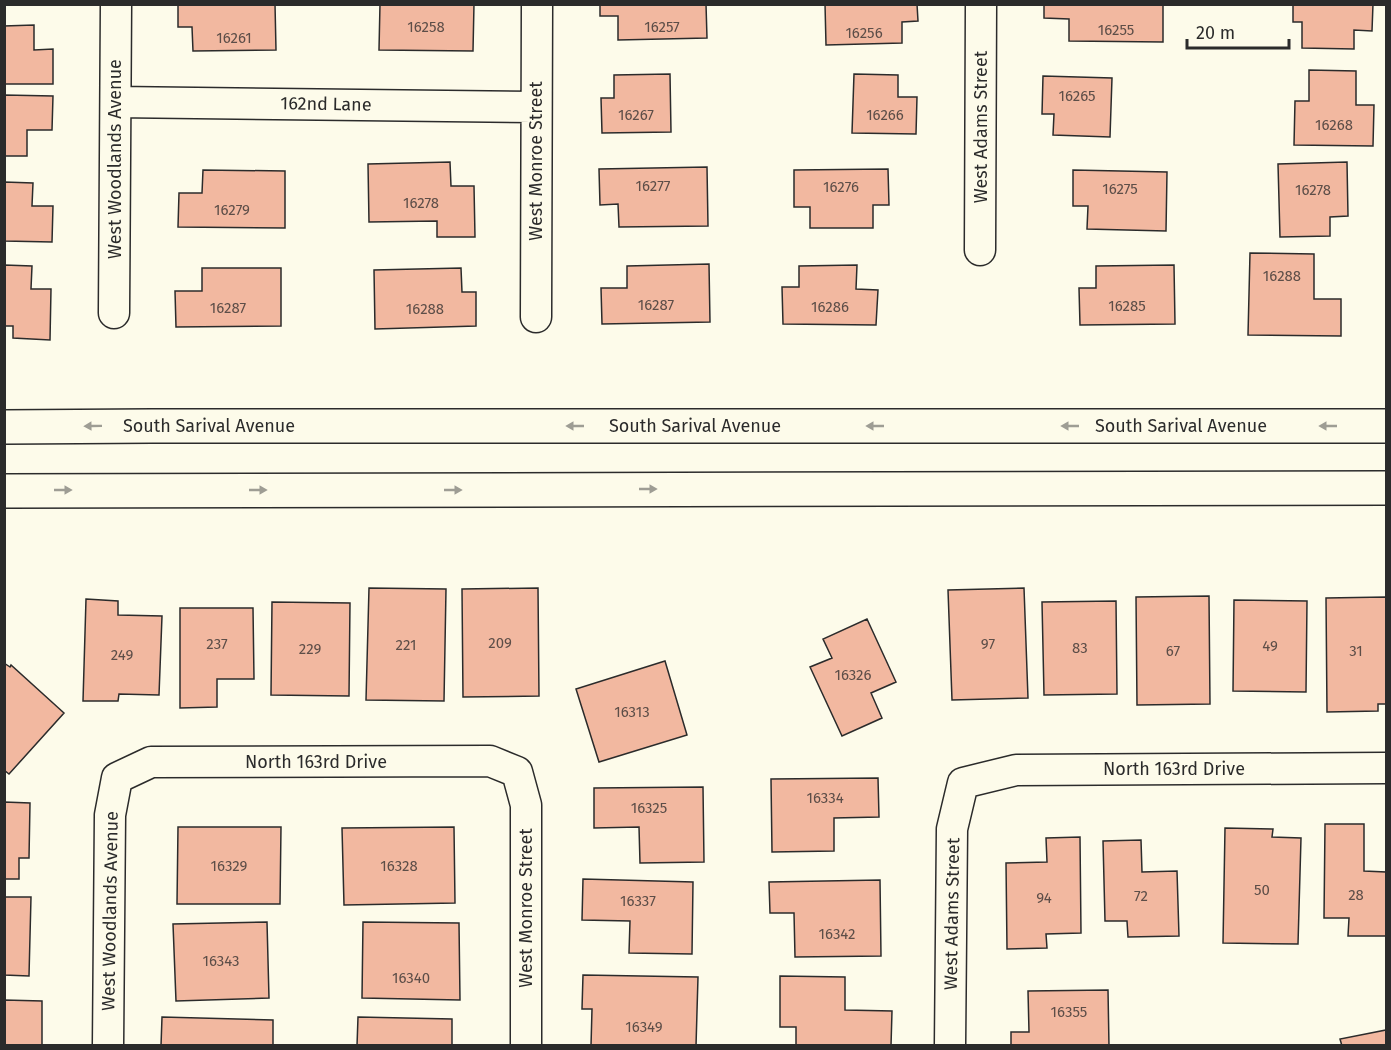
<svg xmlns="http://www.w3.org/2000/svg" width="1391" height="1050" font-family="'Fira Sans',sans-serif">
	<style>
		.building { fill: #f2b8a0; stroke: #2b2b2b; stroke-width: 1.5 }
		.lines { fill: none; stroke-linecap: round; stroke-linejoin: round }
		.street-casing { stroke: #2b2b2b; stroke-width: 33 }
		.secondary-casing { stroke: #2b2b2b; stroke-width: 36 }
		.street { stroke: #fdfbea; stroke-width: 30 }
		.secondary { stroke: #fdfbea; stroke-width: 33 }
		.oneway { fill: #9e9d94 }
		.labels { text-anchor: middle; stroke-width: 4.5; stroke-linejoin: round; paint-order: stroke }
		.number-label { font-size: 15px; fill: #5d4e48 }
		.street-label { font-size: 18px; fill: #2b2b2b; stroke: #fdfbea }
	</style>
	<rect width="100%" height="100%" fill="#fdfbea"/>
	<path class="building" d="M178 4H275L276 50 193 51 192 27H178Z
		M380 4H474L473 51 379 50Z
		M600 4H706L707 38 618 40V16H600Z
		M825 4H917L918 21 902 22V43L826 45Z
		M1044 4H1163V42L1069 41V19L1044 18Z
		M1293 4H1373L1372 31 1354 30V49L1302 48V22H1293Z
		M34 25V50L53 49V84H4V26Z
		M1309 70 1356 71V105H1374L1373 146 1294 145 1295 101H1309Z
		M670 74 671 132 602 133 601 98H614V75Z
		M854 74 898 75V97H917L916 134 852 133Z
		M1043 76 1112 78 1110 137 1053 135 1054 114H1042Z
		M4 95 53 96 52 130H27V156H4Z
		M450 162 451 186H474L475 237H437V221L369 222 368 164Z
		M1347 162 1348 216 1330 217V236L1280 237 1278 164Z
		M707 167 708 226 619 227 618 204 600 205 599 169Z
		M888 169 889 205H873V228H810V207H794V170Z
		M203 170 285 171V228L178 227 179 193H202Z
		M1073 170 1167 172 1166 231 1087 229 1088 206H1073Z
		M4 182 33 183 32 206H53L52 242 4 241Z
		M1250 253 1314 254V299H1341V336L1248 335Z
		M709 264 710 322 602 324 601 288H627V266Z
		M4 265 32 266 31 289H51L50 340 13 338V326H4Z
		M857 265 856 289 878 290 876 325 783 324 782 287H799V266Z
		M1174 265 1175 324 1080 325 1079 288H1096V266Z
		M202 268H281V326L176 327 175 291H202Z
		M461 268 462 292H476V326L375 329 374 270Z
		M369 588 446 589 444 701 366 700Z
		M538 588 539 696 463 697 462 589Z
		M1024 588 1028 698 952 700 948 590Z
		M1209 596 1210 704 1137 705 1136 597Z
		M1386 597V704H1378V711L1327 712 1326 598Z
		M86 599 118 601V615L162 616 159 695 119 694 118 701H83Z
		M1234 600 1307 601 1306 692 1233 691Z
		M1116 601 1117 694 1044 695 1042 602Z
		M272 602 350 603 349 696 271 695Z
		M180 608H253L254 679H217V707L180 708Z
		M867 619 896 682 871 693 882 718 842 736 810 667 832 658 823 639Z
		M665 661 687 735 599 762 576 689Z
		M4 663 10 667 11 665 64 713 9 774 4 770Z
		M878 778 879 817 834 818V851L772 852 771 779Z
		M703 787 704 862 640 863 639 827 594 828V788Z
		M4 802 30 803 29 858H19V879H4Z
		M1325 824H1364V871L1386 872V936H1348L1349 918H1324Z
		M178 827H281L280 904H177Z
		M454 827 455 903 344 905 342 828Z
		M1225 828 1273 829 1272 837 1301 838 1298 944 1223 943Z
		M1080 837 1081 933 1046 934 1047 948 1007 949 1006 863 1047 862 1046 838Z
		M1141 840 1142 872 1177 871 1179 936 1128 937 1127 921H1105L1103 841Z
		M583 879 693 882 692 954 629 953 630 921 582 920Z
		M880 880 881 956 795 957 794 913H770L769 882Z
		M4 897H31L29 976 4 975Z
		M267 922 269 998 176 1001 173 924Z
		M363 922 459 923 460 1000 362 998Z
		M583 975 698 977 696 1046H591L592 1009H582Z
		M780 976 845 977V1010L892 1011 891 1046H796V1027H780Z
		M1108 990 1109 1046H1011V1032H1029L1028 991Z
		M4 1000 42 1001V1046H4Z
		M162 1017 273 1020V1046H161Z
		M358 1017 452 1019V1046H357Z
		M1386 1030V1046H1342L1340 1039Z"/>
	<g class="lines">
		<g class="street-casing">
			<path id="street" d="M116 102 536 107
				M980 250 981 4
				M114 313 116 4
				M536 317 537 4
				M108 1046 110 815 117 778 151 762 490 761 517 772 526 805V1046
				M950 1046 952 829 963 783 1016 770 1386 768"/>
		</g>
		<g class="secondary-casing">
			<path id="secondary" d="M4 427 152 426H1386
				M4 491 1386 488"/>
		</g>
		<use href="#street" class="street"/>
		<use href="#secondary" class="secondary"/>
	</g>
	<defs><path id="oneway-solid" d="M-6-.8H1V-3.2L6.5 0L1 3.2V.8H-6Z" transform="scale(1.5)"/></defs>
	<g class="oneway">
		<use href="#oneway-solid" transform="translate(93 426) rotate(179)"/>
		<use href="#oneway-solid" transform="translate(575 426) rotate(-180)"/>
		<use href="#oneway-solid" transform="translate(875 426) rotate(-180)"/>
		<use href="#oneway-solid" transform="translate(1070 426) rotate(-180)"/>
		<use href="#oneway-solid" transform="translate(1328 426) rotate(-180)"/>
		<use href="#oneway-solid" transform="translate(648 489)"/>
		<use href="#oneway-solid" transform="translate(63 490)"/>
		<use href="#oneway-solid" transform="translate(258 490)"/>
		<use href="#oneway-solid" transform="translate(453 490)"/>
	</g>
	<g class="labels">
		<g class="number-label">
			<text x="426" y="32">16258</text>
			<text x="662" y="32">16257</text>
			<text x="1116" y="35">16255</text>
			<text x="864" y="38">16256</text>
			<text x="234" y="43">16261</text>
			<text x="1077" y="101">16265</text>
			<text x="636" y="120">16267</text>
			<text x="885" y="120">16266</text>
			<text x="1334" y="130">16268</text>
			<text x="653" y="191">16277</text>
			<text x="841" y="192">16276</text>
			<text x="1120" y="194">16275</text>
			<text x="1313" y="195">16278</text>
			<text x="421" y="208">16278</text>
			<text x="232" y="215">16279</text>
			<text x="1282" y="281">16288</text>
			<text x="656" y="310">16287</text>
			<text x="1127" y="311">16285</text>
			<text x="830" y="312">16286</text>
			<text x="228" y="313">16287</text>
			<text x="425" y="314">16288</text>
			<text x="500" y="648">209</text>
			<text x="217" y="649">237</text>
			<text x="988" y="649">97</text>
			<text x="406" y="650">221</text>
			<text x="1270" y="651">49</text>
			<text x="1080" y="653">83</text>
			<text x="310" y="654">229</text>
			<text x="1173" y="656">67</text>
			<text x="1356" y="656">31</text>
			<text x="122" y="660">249</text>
			<text x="853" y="680">16326</text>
			<text x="632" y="717">16313</text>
			<text x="825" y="803">16334</text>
			<text x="649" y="813">16325</text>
			<text x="229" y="871">16329</text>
			<text x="399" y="871">16328</text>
			<text x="1262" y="895">50</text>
			<text x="1356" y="900">28</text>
			<text x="1141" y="901">72</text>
			<text x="1044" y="903">94</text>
			<text x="638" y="906">16337</text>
			<text x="837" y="939">16342</text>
			<text x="221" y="966">16343</text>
			<text x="411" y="983">16340</text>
			<text x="1069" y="1017">16355</text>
			<text x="644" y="1032">16349</text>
		</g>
		<g class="street-label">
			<text transform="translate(326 104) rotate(1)" y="6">162nd Lane</text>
			<text transform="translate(981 127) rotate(-90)" y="6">West Adams Street</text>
			<text transform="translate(115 159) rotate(-90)" y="6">West Woodlands Avenue</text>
			<text transform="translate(536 161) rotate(-90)" y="6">West Monroe Street</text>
			<text x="209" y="432">South Sarival Avenue</text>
			<text x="695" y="432">South Sarival Avenue</text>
			<text x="1181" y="432">South Sarival Avenue</text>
			<text x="316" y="768">North 163rd Drive</text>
			<text x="1174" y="775">North 163rd Drive</text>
			<text transform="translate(526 908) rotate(-90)" y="6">West Monroe Street</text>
			<text transform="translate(110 911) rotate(-89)" y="6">West Woodlands Avenue</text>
			<text transform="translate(952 914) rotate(-89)" y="6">West Adams Street</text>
		</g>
	</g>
	<rect width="1391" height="1050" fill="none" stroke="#2b2b2b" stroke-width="12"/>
	<path d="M1187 39v9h102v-9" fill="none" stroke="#2b2b2b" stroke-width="3"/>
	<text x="1196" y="39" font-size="18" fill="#2b2b2b" stroke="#fdfbea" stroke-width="4.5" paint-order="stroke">20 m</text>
</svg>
